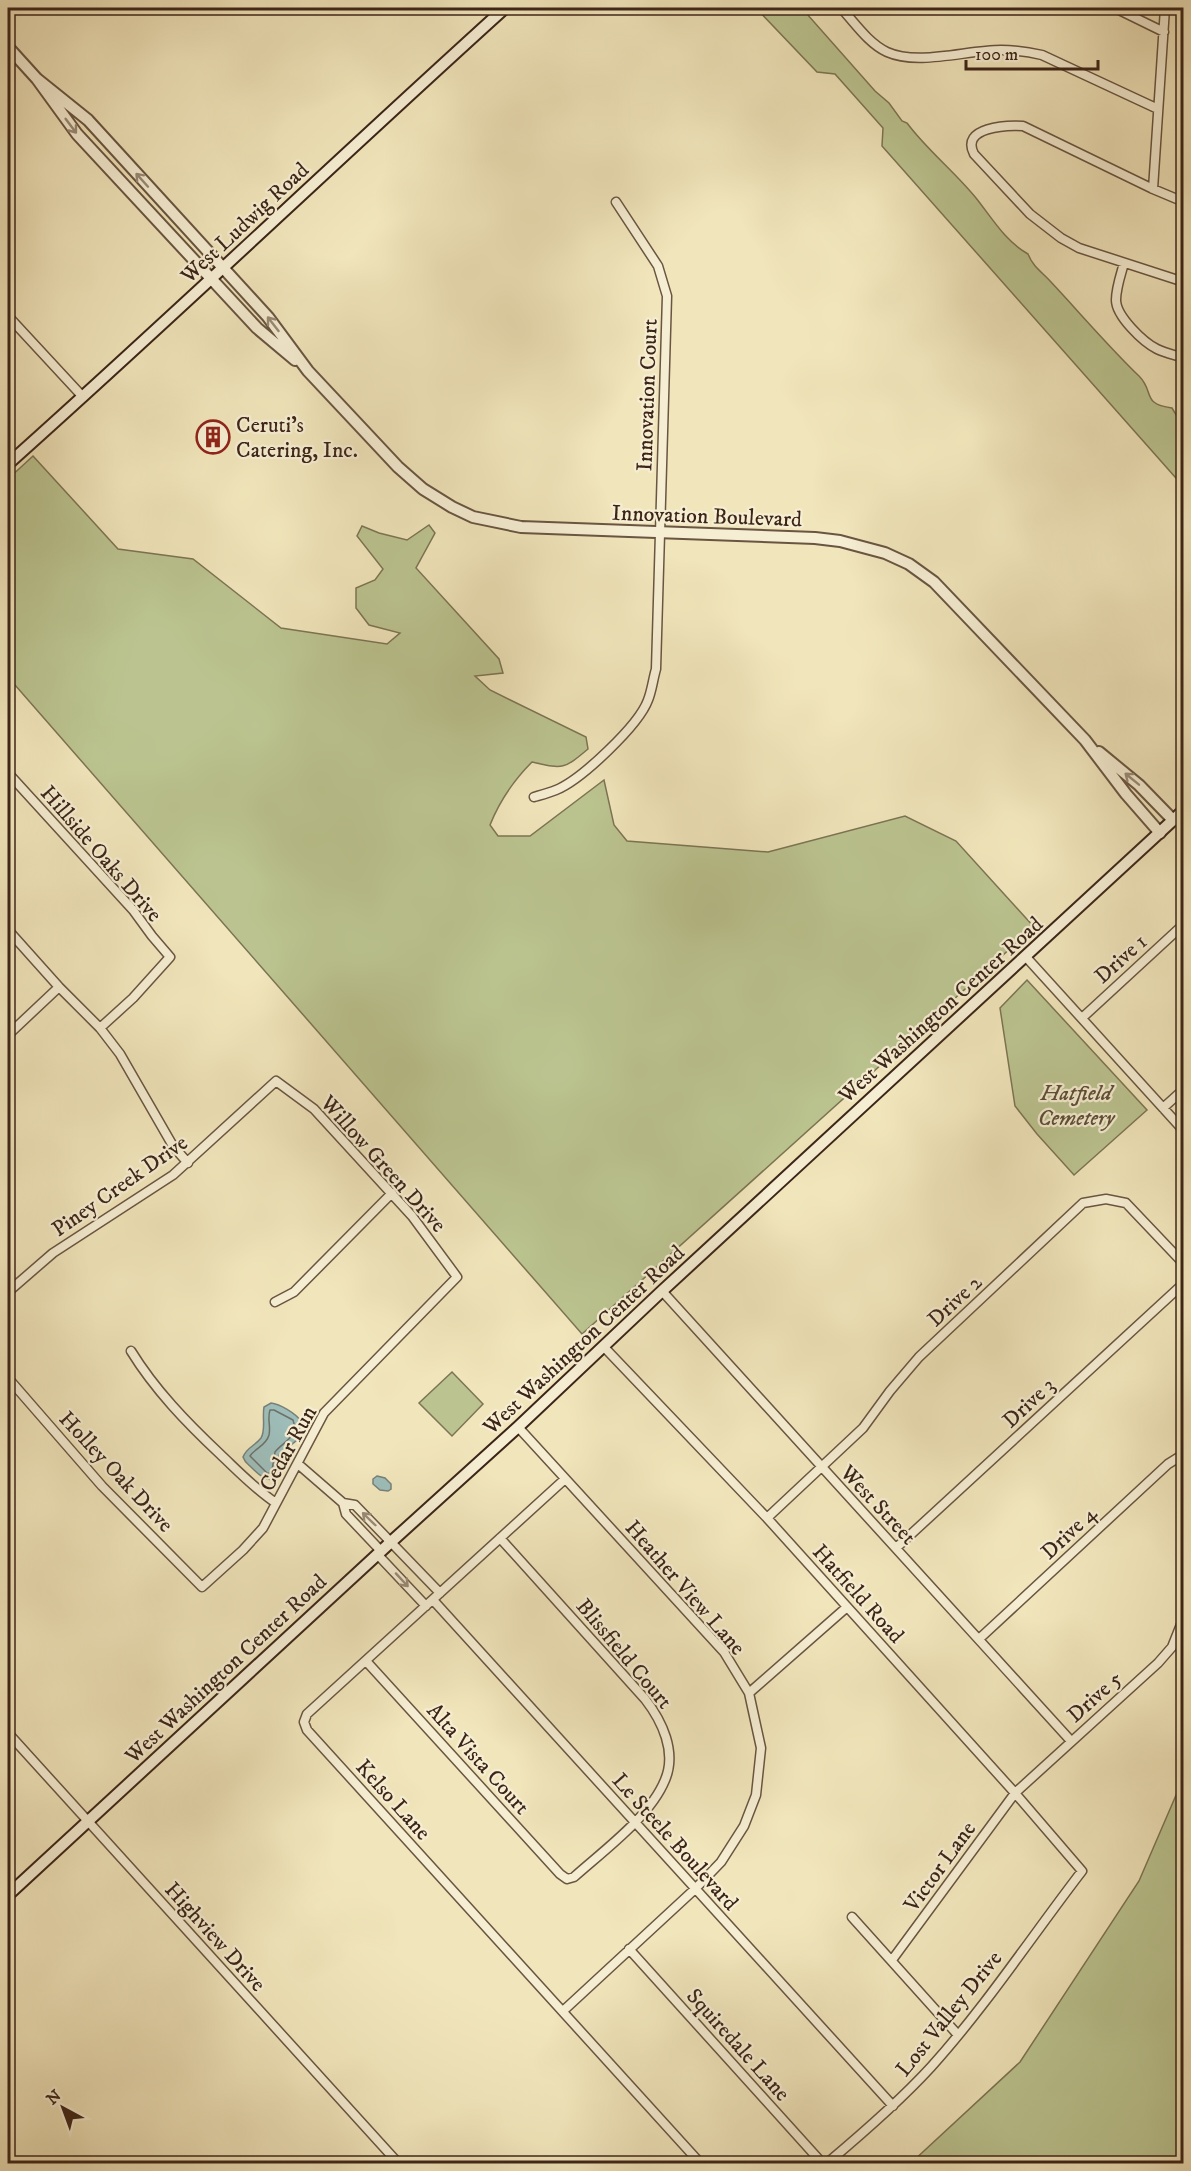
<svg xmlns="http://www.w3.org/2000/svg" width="1191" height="2171" font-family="'IM FELL DW Pica',serif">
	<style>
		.green { fill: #bbc490; stroke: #7c7454; stroke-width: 1.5 }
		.water { fill: #9ebdb9; stroke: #778079; stroke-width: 1.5 }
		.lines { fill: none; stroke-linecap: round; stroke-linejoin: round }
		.shore { stroke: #6d7168; stroke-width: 1.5 }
		.minor-casing { stroke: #695541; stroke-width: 11 }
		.tertiary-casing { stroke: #695541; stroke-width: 14 }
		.secondary-casing { stroke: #3c2518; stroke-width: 14 }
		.minor { stroke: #f6eed3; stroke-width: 8 }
		.tertiary { stroke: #f6eed3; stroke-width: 10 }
		.secondary { stroke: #f6eed3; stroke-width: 10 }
		.oneway { stroke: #998a76 }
		.labels { text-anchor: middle; stroke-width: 4.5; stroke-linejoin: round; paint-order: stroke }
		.street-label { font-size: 22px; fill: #3c2518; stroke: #f6eed3 }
		.poi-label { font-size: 22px; fill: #3c2518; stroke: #f6eed3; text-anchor: start }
		.park-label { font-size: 22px; font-style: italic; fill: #5c4d36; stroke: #f6eed3 }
	</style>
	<rect width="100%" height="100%" fill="#f1e5bb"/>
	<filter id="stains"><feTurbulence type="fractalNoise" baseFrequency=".00333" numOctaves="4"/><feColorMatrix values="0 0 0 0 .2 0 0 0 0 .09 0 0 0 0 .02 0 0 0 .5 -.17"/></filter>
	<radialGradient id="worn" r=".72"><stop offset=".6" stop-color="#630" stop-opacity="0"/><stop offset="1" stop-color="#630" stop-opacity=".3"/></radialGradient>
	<path class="green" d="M756 8H800L807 14 875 91 889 103 902 121 907 123C927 150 954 171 976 198 992 218 1005 241 1028 254 1033 267 1042 272 1051 282 1080 313 1108 346 1139 376 1155 392 1141 404 1172 408L1183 426V486L882 146 883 128 835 74 817 72Z
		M33 456 118 549 193 559 281 628 387 644 400 633 369 625 356 608V588L375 580 383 569 357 536 362 526 379 533 407 540 429 525 435 533 416 568 499 659 503 673 475 676 490 690 586 737 588 749C563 770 563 769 532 762 513 781 500 800 490 825L498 836H530L604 780 614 825 627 841 768 852 905 816 956 841 1034 927 582 1334 8 677V479Z
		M1027 980 1147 1110 1074 1175 1037 1134 1015 1106 1000 1008Z
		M452 1372 483 1404 452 1436 419 1403Z
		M1183 1779V2163H911L1020 2062 1139 1881Z"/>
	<path class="water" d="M271 1403C280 1404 295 1413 301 1421L297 1440 279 1455C277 1480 273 1489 252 1468 248 1464 245 1463 243 1457 247 1447 255 1446 261 1438 266 1430 262 1417 264 1407Z
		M377 1476 385 1478 391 1484V1489L388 1491 380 1490 373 1484V1479Z"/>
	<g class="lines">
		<path class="shore" d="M270 1410H274L293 1420C299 1437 284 1441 275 1452L272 1470 268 1474 250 1456C255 1448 266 1446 269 1435 271 1426 267 1419 270 1410Z"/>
		<g class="minor-casing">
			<path id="minor" d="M841 8C855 23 868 43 887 52 918 66 967 50 1001 50 1015 50 1029 52 1042 55L1158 109
				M1115 8 1164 32
				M1153 189 1165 8
				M1184 202 1153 189 1023 126C1007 125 960 127 974 154L1030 214 1061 238 1079 248 1184 282
				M1124 263C1121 274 1116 288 1116 300 1116 316 1143 342 1157 349 1165 353 1175 355 1184 358
				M8 316 83 397
				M8 773 133 910 152 936 170 957 133 998 100 1028
				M534 797C541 795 549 793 556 790 581 780 639 725 648 700 652 690 653 679 656 669L667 296 658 266 616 202
				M8 930 59 987 100 1028 120 1054 173 1146 188 1163
				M1026 957 1184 1131
				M1082 1018 1184 924
				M8 1035 59 987
				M1163 1108 1184 1089
				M662 1291 1071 1741
				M8 1292 53 1253 173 1175 276 1081 314 1109 412 1216 457 1277 324 1413 263 1528 243 1550 202 1587 102 1486 8 1378
				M275 1302 294 1292 392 1193
				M603 1346 767 1518 1015 1793 1082 1871C1032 1936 986 2006 931 2067 899 2102 863 2133 826 2164
				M131 1351C155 1390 187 1423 220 1454 238 1471 255 1489 276 1503
				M518 1427 724 1652 749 1693 761 1748 756 1795 744 1826 721 1862 695 1889 563 2011
				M298 1464 343 1503 346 1514 381 1551
				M565 1479 307 1714 304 1722 307 1730 701 2164
				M343 1503 355 1505 440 1593
				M767 1518 863 1428 890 1391 919 1357 1083 1203 1106 1199 1126 1203 1184 1264
				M896 1548 1184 1283
				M377 1554 426 1606
				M433 1600 893 2106
				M979 1639 1168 1464 1184 1454
				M366 1661 560 1874 567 1879 574 1877C603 1851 650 1817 665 1780 677 1752 662 1721 645 1699L500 1538
				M749 1693 847 1607
				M8 1733 399 2164
				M852 1917 958 2035
				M629 1949 823 2164
				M892 1960 1015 1793 1158 1663 1172 1647 1184 1617"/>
		</g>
		<g class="tertiary-casing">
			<path id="tertiary" d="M8 47 37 79 77 134 257 328 295 360
				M37 79 88 120 268 317 308 371 398 467 423 489 452 507 473 517 521 527 815 538 840 541 885 553 909 564 934 582 1085 740 1126 794 1160 833
				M1099 752 1139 785 1173 820"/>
		</g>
		<g class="secondary-casing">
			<path id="secondary" d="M8 464C176 314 338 159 505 8
				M8 1895 392 1541 518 1427 662 1291 1184 810"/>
		</g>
		<use href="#minor" class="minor"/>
		<use href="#tertiary" class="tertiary"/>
		<use href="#secondary" class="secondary"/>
	</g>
	<defs><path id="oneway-shaft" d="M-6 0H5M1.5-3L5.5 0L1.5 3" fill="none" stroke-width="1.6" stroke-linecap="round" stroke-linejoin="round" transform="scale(1.5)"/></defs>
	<g class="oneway">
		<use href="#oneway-shaft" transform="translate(71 126) rotate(53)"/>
		<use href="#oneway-shaft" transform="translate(142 180) rotate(-132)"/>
		<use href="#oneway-shaft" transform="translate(273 324) rotate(-128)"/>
		<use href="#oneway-shaft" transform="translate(1132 779) rotate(-141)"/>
		<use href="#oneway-shaft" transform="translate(369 1519) rotate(-136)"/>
		<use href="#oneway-shaft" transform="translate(402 1580) rotate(47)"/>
	</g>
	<defs>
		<g id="building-ring" transform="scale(1.725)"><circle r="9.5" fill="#f6eed3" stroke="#8f2418" stroke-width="1.5"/><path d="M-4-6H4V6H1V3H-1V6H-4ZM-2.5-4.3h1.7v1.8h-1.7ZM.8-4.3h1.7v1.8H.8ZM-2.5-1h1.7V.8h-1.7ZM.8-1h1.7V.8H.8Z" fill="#8f2418"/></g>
	</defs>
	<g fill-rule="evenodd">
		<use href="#building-ring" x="213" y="437"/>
	</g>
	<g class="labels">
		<g class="street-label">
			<text transform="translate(244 222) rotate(-43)" y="8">West Ludwig Road</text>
			<text transform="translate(646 395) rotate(-88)" y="8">Innovation Court</text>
			<text transform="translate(707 515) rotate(2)" y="8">Innovation Boulevard</text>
			<text transform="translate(102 853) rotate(49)" y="8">Hillside Oaks Drive</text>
			<text transform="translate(1120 958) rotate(-42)" y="8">Drive 1</text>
			<text transform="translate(940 1009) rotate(-42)" y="8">West Washington Center Road</text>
			<text transform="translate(384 1163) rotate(48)" y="8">Willow Green Drive</text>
			<text transform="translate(119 1185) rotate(-35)" y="8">Piney Creek Drive</text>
			<text transform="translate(954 1300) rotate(-43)" y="8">Drive 2</text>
			<text transform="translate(583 1339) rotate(-43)" y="8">West Washington Center Road</text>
			<text transform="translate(1028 1402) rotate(-43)" y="8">Drive 3</text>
			<text transform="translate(287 1448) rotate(-61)" y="8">Cedar Run</text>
			<text transform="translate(117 1471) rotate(47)" y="8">Holley Oak Drive</text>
			<text transform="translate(879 1504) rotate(47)" y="8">West Street</text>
			<text transform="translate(1068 1532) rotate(-43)" y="8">Drive 4</text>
			<text transform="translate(686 1587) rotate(49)" y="8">Heather View Lane</text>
			<text transform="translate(859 1593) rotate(48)" y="8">Hatfield Road</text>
			<text transform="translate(625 1653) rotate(50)" y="8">Blissfield Court</text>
			<text transform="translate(225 1668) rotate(-43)" y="8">West Washington Center Road</text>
			<text transform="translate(1094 1696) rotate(-42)" y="8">Drive 5</text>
			<text transform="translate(479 1758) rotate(48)" y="8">Alta Vista Court</text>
			<text transform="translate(394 1799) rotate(48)" y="8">Kelso Lane</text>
			<text transform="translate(676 1841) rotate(48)" y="8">Le Steele Boulevard</text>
			<text transform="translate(939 1866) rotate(-54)" y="8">Victor Lane</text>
			<text transform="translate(216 1936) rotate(48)" y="8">Highview Drive</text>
			<text transform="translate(948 2013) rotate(-51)" y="8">Lost Valley Drive</text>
			<text transform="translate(739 2044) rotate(48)" y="8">Squiredale Lane</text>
		</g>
		<g class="poi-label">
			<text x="236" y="432">Ceruti's<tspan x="236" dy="25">Catering, Inc.</tspan></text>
		</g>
		<g class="park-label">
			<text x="1076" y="1100">Hatfield<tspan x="1076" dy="25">Cemetery</tspan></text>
		</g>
	</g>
	<rect width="1191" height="2171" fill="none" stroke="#f1e5bb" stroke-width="30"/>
	<rect x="9" y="9" width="1173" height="2153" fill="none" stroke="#3c2518" stroke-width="3"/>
	<rect x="15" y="15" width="1161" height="2141" fill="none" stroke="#3c2518" stroke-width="1.5"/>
	<g transform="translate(63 2108) rotate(319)" stroke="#f6eed3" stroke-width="4.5" paint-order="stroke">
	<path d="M0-4.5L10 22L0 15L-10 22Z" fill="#3c2518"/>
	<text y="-9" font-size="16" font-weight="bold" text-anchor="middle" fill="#3c2518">N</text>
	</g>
	<path d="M966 60v9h132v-9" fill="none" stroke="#3c2518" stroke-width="3"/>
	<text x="975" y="60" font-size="18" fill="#3c2518" stroke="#f6eed3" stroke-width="4.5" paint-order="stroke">100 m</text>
	<rect width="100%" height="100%" filter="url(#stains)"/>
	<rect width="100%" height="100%" fill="url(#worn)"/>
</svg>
